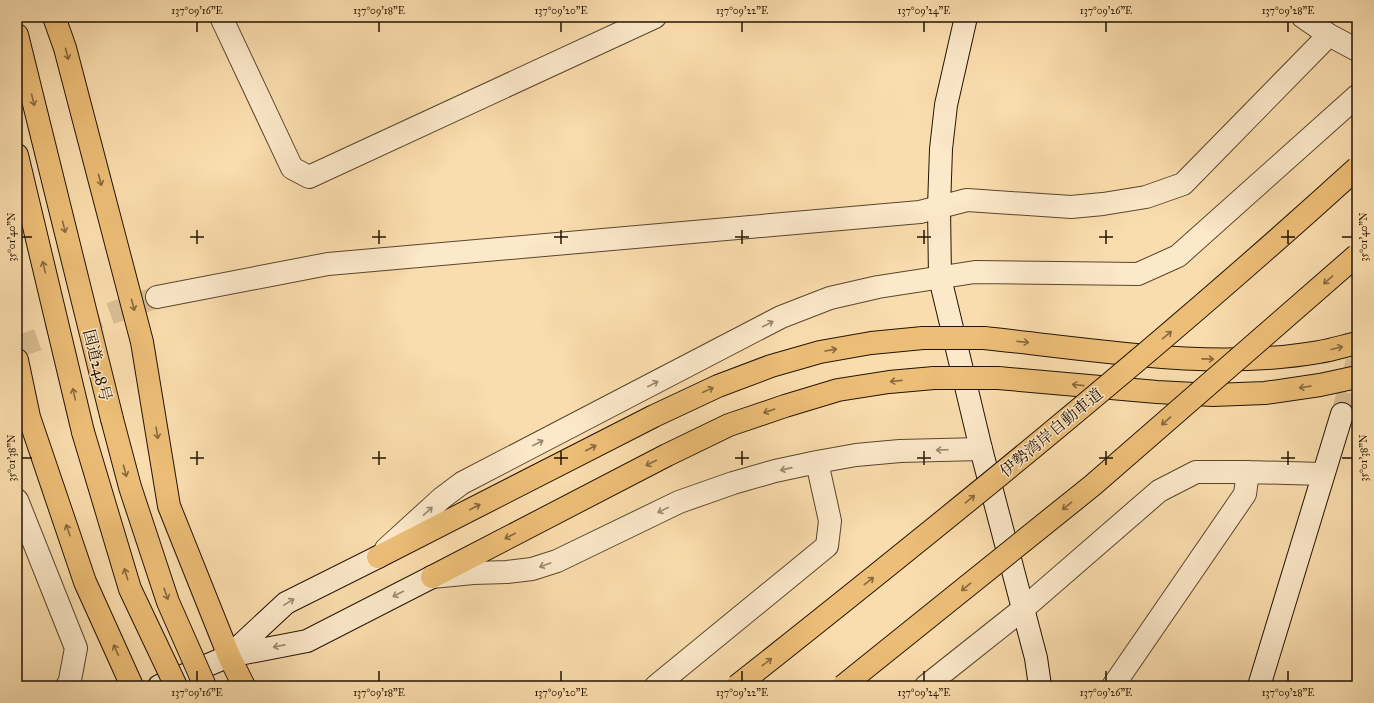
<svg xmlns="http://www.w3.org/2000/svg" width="1374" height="703" font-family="'IM FELL Great Primer','Noto Serif JP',serif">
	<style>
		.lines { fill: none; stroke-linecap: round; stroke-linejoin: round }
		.street-tunnel { stroke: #dabf94; stroke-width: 22; stroke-dasharray: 22 11; stroke-linecap: butt }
		.secondary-tunnel { stroke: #dabf94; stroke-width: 22; stroke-dasharray: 22 11; stroke-linecap: butt }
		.street-casing { stroke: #59462c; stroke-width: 24 }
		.secondary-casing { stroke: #231401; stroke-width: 24 }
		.highway-casing { stroke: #231401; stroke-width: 24 }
		.street { stroke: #fce9ca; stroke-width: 22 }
		.secondary { stroke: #fce9ca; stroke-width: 22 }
		.highway { stroke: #edbe77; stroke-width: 22 }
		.highway-bridge-casing { stroke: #231401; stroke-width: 24; stroke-linecap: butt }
		.highway-bridge { stroke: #edbe77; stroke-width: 22 }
		.oneway { stroke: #88693c }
		.oneway2 { stroke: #9a8970 }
		.ticks { fill: none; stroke: #231401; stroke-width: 1.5 }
		.labels { text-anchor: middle; stroke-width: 3; stroke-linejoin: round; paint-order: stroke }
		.street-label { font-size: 16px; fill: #231401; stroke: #fce9ca }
		.neatline { fill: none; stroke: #231401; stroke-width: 1.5 }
		.ticks-label { font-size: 10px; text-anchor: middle; fill: #231401 }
	</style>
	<rect width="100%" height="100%" fill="#faddae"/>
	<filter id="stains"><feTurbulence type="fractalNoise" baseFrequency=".005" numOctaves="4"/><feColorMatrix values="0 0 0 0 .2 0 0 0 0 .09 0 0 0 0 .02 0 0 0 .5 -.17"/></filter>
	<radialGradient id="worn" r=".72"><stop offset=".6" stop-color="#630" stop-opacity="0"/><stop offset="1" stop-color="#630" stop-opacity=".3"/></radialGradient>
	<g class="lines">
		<path class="street-tunnel" d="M17 347 157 297"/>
		<path class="secondary-tunnel" d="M1342 414 1357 361"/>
		<g class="street-casing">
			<path id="street" d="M221 17 292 168 309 177 655 17
				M1303 17 1329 35 1357 50
				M157 297 328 264 920 212 967 200 1071 207 1103 204 1146 197 1183 184 1329 35
				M17 500 76 648 69 685 67 686
				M386 549 442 498 462 483 781 317 830 298 878 287 975 272 1138 274 1178 256 1357 96
				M432 577 473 573 507 572 532 569 557 561 679 502 733 483 775 471 817 462 856 455 900 451 981 449
				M656 686 827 546 830 521 817 462
				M926 686 1023 609 1159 491 1196 472H1248L1323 474
				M1113 686 1245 494 1248 472"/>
		</g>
		<g class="secondary-casing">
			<path id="secondary" d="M966 17 946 105 941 149 939 207 940 278 981 449 1036 658 1040 686
				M229 656 286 603 378 557
				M159 686 229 656 307 641 432 577
				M1259 686 1342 414"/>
		</g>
		<g class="highway-casing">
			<path id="highway" d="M54 17 65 48 142 342 169 506 229 656 244 686
				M17 35 112 419
				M17 155 83 432
				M984 338C1092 349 1211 371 1319 352 1332 350 1344 346 1357 343
				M17 360 29 417 85 582 132 686
				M998 378 1157 392 1213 395 1265 393 1320 385 1357 377
				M378 557 654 416 718 386 771 366 820 352 871 343 923 338
				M432 577 667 455 729 425 785 406 838 390 889 382 934 378"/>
		</g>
		<use href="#street" class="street"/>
		<use href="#secondary" class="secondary"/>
		<use href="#highway" class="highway"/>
		<g class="highway-bridge-casing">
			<path id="highway-bridge" d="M923 338H984
				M934 378H998
				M112 419 130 487 168 602 205 686
				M83 432 130 589 176 686
				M737 686C948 519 1158 349 1357 168
				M843 686 1093 485 1357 255"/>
		</g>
		<use href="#highway-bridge" class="highway-bridge"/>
	</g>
	<defs><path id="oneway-shaft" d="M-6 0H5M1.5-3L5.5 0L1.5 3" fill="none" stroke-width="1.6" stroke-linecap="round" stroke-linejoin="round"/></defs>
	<g class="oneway">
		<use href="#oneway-shaft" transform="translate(67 54) rotate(75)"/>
		<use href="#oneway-shaft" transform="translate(33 100) rotate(76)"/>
		<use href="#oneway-shaft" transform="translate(100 180) rotate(75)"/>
		<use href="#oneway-shaft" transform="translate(64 227) rotate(76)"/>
		<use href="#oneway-shaft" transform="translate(44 267) rotate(-103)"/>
		<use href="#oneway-shaft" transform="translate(1328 280) rotate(139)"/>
		<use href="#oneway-shaft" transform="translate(133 305) rotate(75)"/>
		<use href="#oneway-shaft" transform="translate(1167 335) rotate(-40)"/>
		<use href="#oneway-shaft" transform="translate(1023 342) rotate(6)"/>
		<use href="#oneway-shaft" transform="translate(1337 348) rotate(-14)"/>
		<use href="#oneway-shaft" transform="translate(831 350) rotate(-10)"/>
		<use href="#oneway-shaft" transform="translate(1208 359) rotate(1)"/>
		<use href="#oneway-shaft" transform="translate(896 381) rotate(174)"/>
		<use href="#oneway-shaft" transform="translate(1078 385) rotate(-174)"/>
		<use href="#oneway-shaft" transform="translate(1305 387) rotate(172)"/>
		<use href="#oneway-shaft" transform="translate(708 390) rotate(-25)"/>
		<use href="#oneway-shaft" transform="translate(74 394) rotate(-103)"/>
		<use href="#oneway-shaft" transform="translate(769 411) rotate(161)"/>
		<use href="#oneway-shaft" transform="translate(1166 421) rotate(139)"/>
		<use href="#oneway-shaft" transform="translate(157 433) rotate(81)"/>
		<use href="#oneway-shaft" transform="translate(591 448) rotate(-27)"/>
		<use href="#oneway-shaft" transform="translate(651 463) rotate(153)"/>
		<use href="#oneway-shaft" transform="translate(125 471) rotate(75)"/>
		<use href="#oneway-shaft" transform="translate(970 499) rotate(-39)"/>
		<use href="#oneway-shaft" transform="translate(1067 506) rotate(141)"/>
		<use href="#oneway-shaft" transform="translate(475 507) rotate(-27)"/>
		<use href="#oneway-shaft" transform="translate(68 530) rotate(-109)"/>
		<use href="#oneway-shaft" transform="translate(510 536) rotate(153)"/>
		<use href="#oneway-shaft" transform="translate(126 574) rotate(-107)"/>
		<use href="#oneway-shaft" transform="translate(869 581) rotate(-38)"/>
		<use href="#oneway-shaft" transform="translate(966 587) rotate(141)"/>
		<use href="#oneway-shaft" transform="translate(166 594) rotate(71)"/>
		<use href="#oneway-shaft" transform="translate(116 650) rotate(-114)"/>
		<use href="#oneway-shaft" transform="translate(767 662) rotate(-38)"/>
	</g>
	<g class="oneway2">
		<use href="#oneway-shaft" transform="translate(768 324) rotate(-27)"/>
		<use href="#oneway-shaft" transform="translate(653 384) rotate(-27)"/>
		<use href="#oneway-shaft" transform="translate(538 443) rotate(-27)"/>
		<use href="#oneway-shaft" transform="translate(942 450) rotate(178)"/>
		<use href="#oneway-shaft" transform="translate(786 469) rotate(167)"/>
		<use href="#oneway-shaft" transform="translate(663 510) rotate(154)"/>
		<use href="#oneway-shaft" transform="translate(428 511) rotate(-43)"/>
		<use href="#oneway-shaft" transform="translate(545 565) rotate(160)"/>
		<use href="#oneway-shaft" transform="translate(398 594) rotate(153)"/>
		<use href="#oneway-shaft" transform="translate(289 602) rotate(-32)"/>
		<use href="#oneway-shaft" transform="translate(279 646) rotate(169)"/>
	</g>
	<path class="ticks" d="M197 22V32M379 22V32M561 22V32M742 22V32M924 22V32M1106 22V32M1288 22V32M197 230V244M379 230V244M561 230V244M742 230V244M924 230V244M1106 230V244M1288 230V244M22 237H32M190 237H204M372 237H386M554 237H568M735 237H749M917 237H931M1099 237H1113M1281 237H1295M1342 237H1352M197 451V465M379 451V465M561 451V465M742 451V465M924 451V465M1106 451V465M1288 451V465M22 458H32M190 458H204M372 458H386M554 458H568M735 458H749M917 458H931M1099 458H1113M1281 458H1295M1342 458H1352M197 671V681M379 671V681M561 671V681M742 671V681M924 671V681M1106 671V681M1288 671V681"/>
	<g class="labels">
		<g class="street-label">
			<text transform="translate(98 365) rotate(76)" y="6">国道248号</text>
			<text transform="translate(1051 432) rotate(-40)" y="6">伊勢湾岸自動車道</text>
		</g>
	</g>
	<rect width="1374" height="703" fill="none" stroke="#faddae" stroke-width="44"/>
	<rect x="22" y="22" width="1330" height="659" class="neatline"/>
	<g class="ticks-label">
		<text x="197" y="14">137°09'16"E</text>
		<text x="379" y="14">137°09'18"E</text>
		<text x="561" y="14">137°09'20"E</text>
		<text x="742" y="14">137°09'22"E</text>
		<text x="924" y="14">137°09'24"E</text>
		<text x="1106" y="14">137°09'26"E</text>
		<text x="1288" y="14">137°09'28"E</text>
		<text transform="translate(11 237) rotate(-90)" y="4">35°01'40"N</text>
		<text transform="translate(1363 237) rotate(-90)" y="4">35°01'40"N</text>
		<text transform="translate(11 458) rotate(-90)" y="4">35°01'38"N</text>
		<text transform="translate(1363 458) rotate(-90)" y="4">35°01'38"N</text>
		<text x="197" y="696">137°09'16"E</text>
		<text x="379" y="696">137°09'18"E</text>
		<text x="561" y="696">137°09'20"E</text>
		<text x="742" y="696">137°09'22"E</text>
		<text x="924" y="696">137°09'24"E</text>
		<text x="1106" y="696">137°09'26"E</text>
		<text x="1288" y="696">137°09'28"E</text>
	</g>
	<rect width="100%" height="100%" filter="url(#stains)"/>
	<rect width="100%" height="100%" fill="url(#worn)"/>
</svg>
